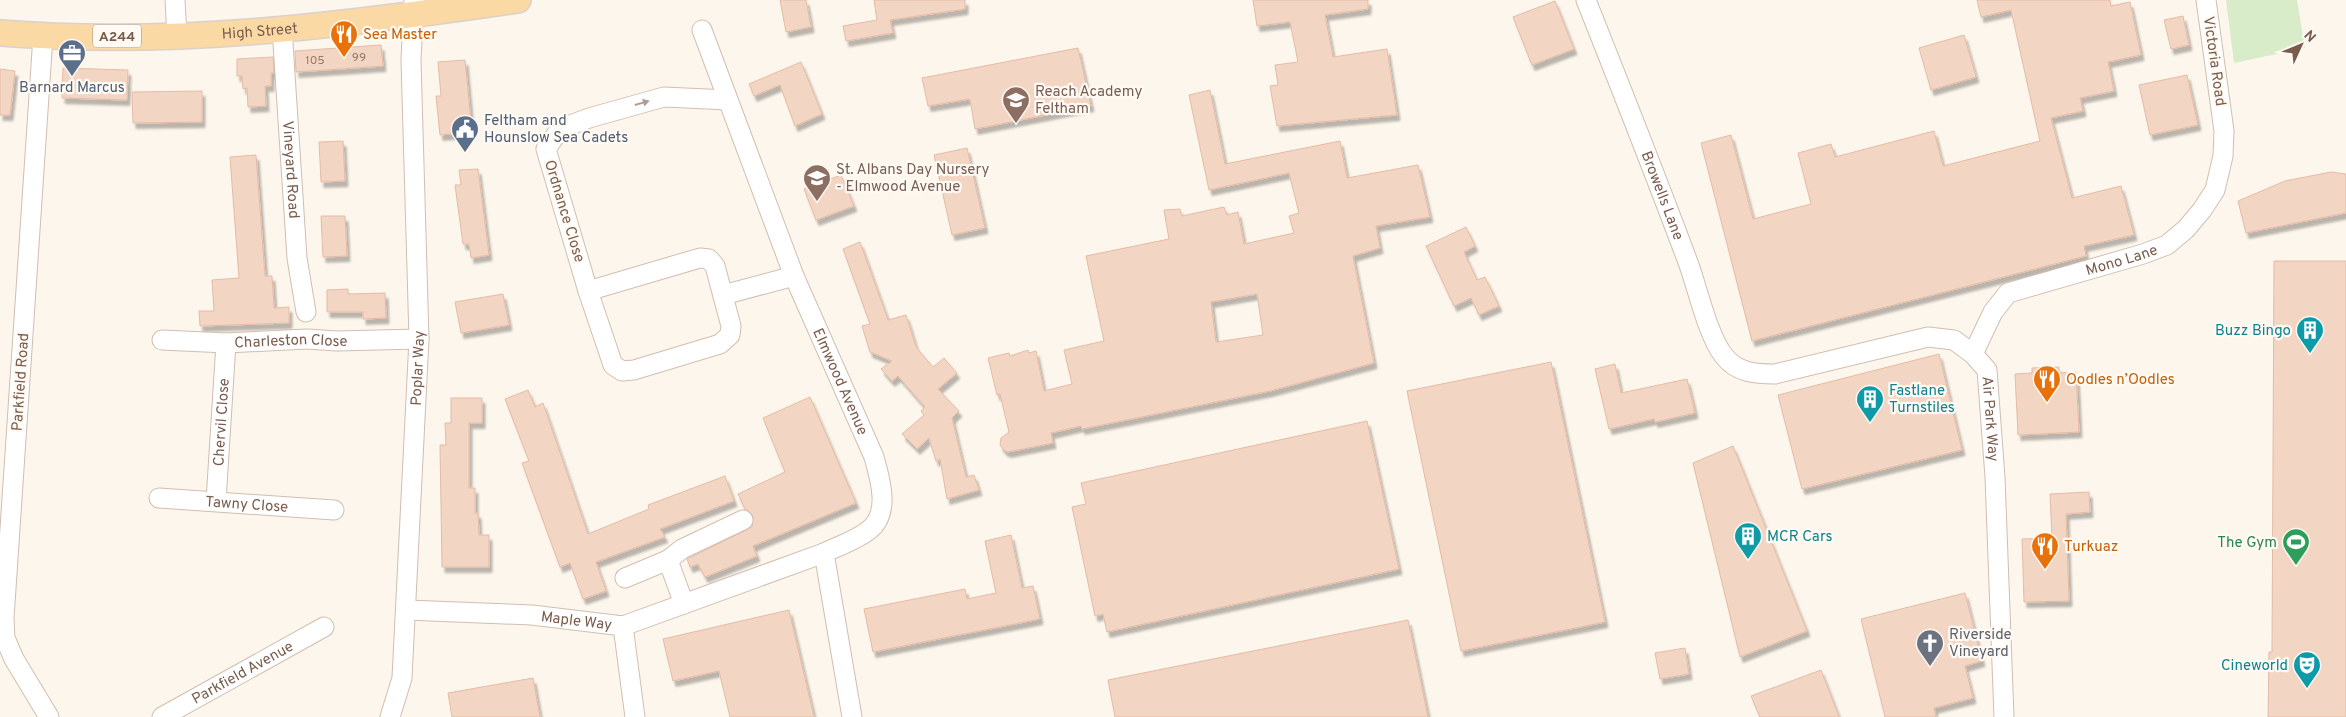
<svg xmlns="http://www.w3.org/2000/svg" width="2346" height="717" font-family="Overpass,sans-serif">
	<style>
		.green { fill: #d8ecc9 }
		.building { fill: #f3d5c3; stroke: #e6bba3; fill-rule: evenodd; filter: url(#shadow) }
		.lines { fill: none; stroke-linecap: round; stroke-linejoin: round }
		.minor-casing { stroke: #d1beb0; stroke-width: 21 }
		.major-casing { stroke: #dad1cd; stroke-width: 28 }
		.minor { stroke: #fff; stroke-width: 19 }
		.major { stroke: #fbd9a5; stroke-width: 25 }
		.oneway { fill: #af9d94 }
		.labels { text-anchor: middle; stroke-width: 4.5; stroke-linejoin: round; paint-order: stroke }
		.number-label { font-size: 12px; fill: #987a6a }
		.shield { fill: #fffaf3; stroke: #a28b7f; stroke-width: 1 }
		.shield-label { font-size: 14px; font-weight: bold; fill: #7a5c4d }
		.street-label { font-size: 15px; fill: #7a5c4d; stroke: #fffaf3 }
		.food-label { font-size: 15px; fill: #c56008; stroke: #fffaf3; text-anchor: start }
		.service-label { font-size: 15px; fill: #4e5e75; stroke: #fffaf3 }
		.education-label { font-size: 15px; fill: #785e54; stroke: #fffaf3; text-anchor: start }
		.culture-label { font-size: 15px; fill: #0d838f; stroke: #fffaf3; text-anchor: end }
		.leisure-label { font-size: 15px; fill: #27864d; stroke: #fffaf3; text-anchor: end }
		.worship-label { font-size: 15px; fill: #5b616d; stroke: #fffaf3; text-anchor: start }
	</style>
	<defs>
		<filter id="shadow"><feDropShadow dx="3" dy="5.5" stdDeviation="1" flood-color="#0004"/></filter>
	</defs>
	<rect width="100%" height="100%" fill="#fdf6ec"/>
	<path class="green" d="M2226 0H2297L2305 48 2234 63Z"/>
	<path class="building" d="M780 0H806L811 27 786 32Z
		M874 0H965V9L890 20 893 33 846 41 843 26 877 20Z
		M1253 0H1368V9L1325 15 1333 57 1387 49 1397 115 1277 126 1270 86 1278 85 1275 65 1298 62 1290 22 1257 26Z
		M1977 0H2110L2111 6 2130 2 2141 55 2108 62 2114 91 2080 98 2083 111 2051 118 2072 198 2121 186 2134 235 2084 246 2086 256 1752 341 1701 143 1731 135 1753 219 1811 204 1798 153 1831 144 1835 157 1934 131 1943 166 2040 141 2011 10 1981 17Z
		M1555 1 1574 49 1532 65 1513 17Z
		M2183 16 2189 45 2171 49 2164 20Z
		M1964 35 1976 77 1931 90 1919 48Z
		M381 45 383 66 296 72 295 51Z
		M1078 48 1091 106 975 129 970 99 928 106 922 78Z
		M273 57 274 73H271V86H265L266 106 248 107 247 88 243 89 242 76H237V59Z
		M465 60 472 132 440 135 436 96H441L438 62Z
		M801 62 822 114 795 126 780 85 754 96 749 84Z
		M63 68 128 70 127 100 62 98Z
		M0 69 15 71 10 115H0Z
		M2187 75 2198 125 2150 135 2139 85Z
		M1210 90 1225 164 1340 141 1347 178 1418 165 1430 217 1376 226 1380 248 1353 256 1374 363 1270 391 1082 429 1081 426 1051 433 1053 443 1008 452 1004 450 1000 445 1001 438 1009 432 1000 394 997 395 988 358 1009 353 1010 356 1028 350 1029 353 1036 351 1044 391 1072 384 1064 350 1104 341 1086 256 1169 239 1164 210 1180 209 1182 216 1224 207 1227 215 1238 212 1244 244 1294 233 1289 216 1299 213 1289 173 1209 190 1189 95ZM1257 294 1263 335 1216 342 1211 302Z
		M202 91V122L133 123 132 92Z
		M343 141 345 181 321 182 319 142Z
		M967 148 985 228 952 235 934 155Z
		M256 155 265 276H272L274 308 289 307V323L200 326 199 311H214L212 280 239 278 230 157Z
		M478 169 489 255 471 258 469 244H463L455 185H461L459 170Z
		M2331 172 2346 174V213L2246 233 2238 201 2285 181Z
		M841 175 854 206 816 220 804 189Z
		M321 216H345L347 256 323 257Z
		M1466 227 1475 246 1464 252 1477 280 1485 277 1499 306 1479 315 1471 298 1454 306 1426 246Z
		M860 242 888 320 906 315 916 347 933 367 944 358 957 373 938 389 959 411 952 418 966 477 974 475 979 490 947 499 940 459 936 461 929 438 917 449 902 434 924 415 921 411 925 407 898 376 892 381 881 369 892 361 870 352 862 326 870 324 843 249Z
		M2274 261H2346V717H2268L2269 652H2272Z
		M348 289V294L385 293 386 318 363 319V312H327V290Z
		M503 294 509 325 461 333 455 302Z
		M1939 354 1962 450 1802 489 1778 395Z
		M1551 362 1605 622 1461 651 1407 391Z
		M1615 364 1621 393 1687 379 1695 413 1655 422 1654 419 1609 429 1595 369Z
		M2059 367V373L2076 372 2079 432 2018 435 2015 374 2032 373V368Z
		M528 390 535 407 543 403 588 534 649 509 648 505 725 476 734 501 660 529 665 537 596 562 606 591 583 599 570 563 560 567 522 463 529 461 505 399Z
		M810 397 856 503 753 546 757 556 705 577 698 564 690 567 687 559 752 527 753 516 745 509 738 494 785 472 763 418Z
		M451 398H482V423H469V488H475V513H478L479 535H489V567H442L440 445H446L445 423H451Z
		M1367 421 1399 569 1107 632 1103 614 1095 616 1072 507 1086 504 1081 483Z
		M1733 446 1807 631 1740 657 1693 463Z
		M2089 492 2090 512 2066 514 2069 601 2024 602 2022 539 2052 538 2050 494Z
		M1011 535 1022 588 1033 586 1040 619 873 652 864 609 965 589 967 599 996 593 985 541Z
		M1965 593 1982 661 1965 666 1973 698 1934 708 1936 717H1885L1861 619Z
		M789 610 814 717H730L719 671 673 681 663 639Z
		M1408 620 1428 717H1115L1108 680Z
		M1685 648 1689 674 1660 679 1655 653Z
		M1821 670 1839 717H1760L1751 696Z
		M533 678 540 717H452L448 693Z"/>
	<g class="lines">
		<g class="minor-casing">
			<g id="minor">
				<path d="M175 0 177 36"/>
				<path id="s1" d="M1586 0C1621 88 1656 176 1689 265 1698 290 1708 336 1724 356 1737 373 1756 374 1775 374L1928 337 1954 340 1973 354 1987 370 1995 477 2004 717"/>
				<path id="s2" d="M282 28 297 258 306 312"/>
				<path id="s3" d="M702 30 794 276 874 457C880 479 891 513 869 530 857 540 838 546 824 553L852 717"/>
				<path d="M43 36 4 618 5 638 14 659 49 717"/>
				<path d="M700 258 709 259 715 266 731 326 730 335 720 344 634 370 622 371 613 365 588 291Z"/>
				<path d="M588 291 546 149 560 129 589 118 664 97 728 100"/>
				<path d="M723 295 794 276"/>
				<path id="s4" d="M162 340 226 343 307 339 337 341 419 339"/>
				<path id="s5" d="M1973 354 1993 312 2008 293 2143 254 2167 245 2186 229 2202 210 2215 190 2223 156 2224 131 2206 0"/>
				<path id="s6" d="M159 498 334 510"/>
				<path id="s7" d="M216 501 226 343"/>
				<path d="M668 560 684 604"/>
				<path d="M625 578 668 560 682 549 743 520"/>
				<path id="s8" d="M406 610 532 615 623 626 824 553"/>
				<path d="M623 626 635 717"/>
				<path id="s9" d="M162 717 324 627"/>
				<path id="s10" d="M390 717 402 678 419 339 411 60 414 0"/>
			</g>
		</g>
		<g class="major-casing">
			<g id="major">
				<path id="s11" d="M0 33C173 47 347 25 518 0"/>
			</g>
		</g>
		<use href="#minor" class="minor"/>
		<use href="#major" class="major"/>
	</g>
	<defs><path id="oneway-solid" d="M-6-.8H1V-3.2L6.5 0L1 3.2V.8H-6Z" transform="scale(1.25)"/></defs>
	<use class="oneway" href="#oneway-solid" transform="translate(642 103) rotate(-16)"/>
	<defs>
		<g id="restaurant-pin" transform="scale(1.4375)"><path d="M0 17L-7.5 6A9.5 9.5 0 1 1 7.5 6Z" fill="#e8710a" stroke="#fffaf3"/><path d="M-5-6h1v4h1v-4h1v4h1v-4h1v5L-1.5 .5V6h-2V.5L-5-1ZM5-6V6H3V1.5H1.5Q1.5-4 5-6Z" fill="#fff"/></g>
		<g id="office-pin" transform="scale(1.4375)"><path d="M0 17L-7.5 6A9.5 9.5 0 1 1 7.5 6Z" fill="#5c6f8a" stroke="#fffaf3"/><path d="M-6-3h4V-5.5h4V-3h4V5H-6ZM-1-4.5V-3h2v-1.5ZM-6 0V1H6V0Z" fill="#fff"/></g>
		<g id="school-pin" transform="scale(1.4375)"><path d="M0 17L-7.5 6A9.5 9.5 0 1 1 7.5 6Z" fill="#8d6e63" stroke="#fffaf3"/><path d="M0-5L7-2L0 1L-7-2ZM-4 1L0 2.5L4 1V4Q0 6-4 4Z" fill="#fff"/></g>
		<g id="civic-pin" transform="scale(1.4375)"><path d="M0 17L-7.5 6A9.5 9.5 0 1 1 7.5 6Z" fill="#5c6f8a" stroke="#fffaf3"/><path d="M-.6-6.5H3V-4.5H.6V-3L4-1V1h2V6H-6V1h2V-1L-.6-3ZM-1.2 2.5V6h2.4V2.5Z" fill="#fff"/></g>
		<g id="building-pin" transform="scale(1.4375)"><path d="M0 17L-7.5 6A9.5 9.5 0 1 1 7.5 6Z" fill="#0f9aa8" stroke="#fffaf3"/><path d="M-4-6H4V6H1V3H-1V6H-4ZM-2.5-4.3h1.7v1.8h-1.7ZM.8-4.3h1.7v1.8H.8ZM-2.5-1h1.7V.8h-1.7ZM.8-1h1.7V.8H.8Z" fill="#fff"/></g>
		<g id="stadium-pin" transform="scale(1.4375)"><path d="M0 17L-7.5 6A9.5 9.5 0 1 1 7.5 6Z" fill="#2e9e5b" stroke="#fffaf3"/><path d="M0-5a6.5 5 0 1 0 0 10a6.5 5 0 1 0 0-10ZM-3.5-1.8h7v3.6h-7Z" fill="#fff"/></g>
		<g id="church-pin" transform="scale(1.4375)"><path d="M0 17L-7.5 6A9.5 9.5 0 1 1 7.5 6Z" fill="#6b7280" stroke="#fffaf3"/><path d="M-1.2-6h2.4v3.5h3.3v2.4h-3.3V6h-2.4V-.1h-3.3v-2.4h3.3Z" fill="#fff"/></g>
		<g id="theatre-pin" transform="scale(1.4375)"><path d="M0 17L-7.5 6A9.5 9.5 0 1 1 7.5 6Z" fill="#0f9aa8" stroke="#fffaf3"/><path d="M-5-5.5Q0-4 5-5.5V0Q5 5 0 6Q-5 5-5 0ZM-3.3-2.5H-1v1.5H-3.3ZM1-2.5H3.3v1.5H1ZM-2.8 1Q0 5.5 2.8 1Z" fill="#fff"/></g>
	</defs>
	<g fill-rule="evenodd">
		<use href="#restaurant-pin" x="344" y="34"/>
		<use href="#office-pin" x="72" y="53"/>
		<use href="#school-pin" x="1016" y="100"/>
		<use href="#civic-pin" x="465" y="129"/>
		<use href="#school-pin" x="817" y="178"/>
		<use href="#building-pin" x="2310" y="330"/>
		<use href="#restaurant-pin" x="2047" y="379"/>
		<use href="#building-pin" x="1870" y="399"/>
		<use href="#building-pin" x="1748" y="536"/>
		<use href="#stadium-pin" x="2296" y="542"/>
		<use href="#restaurant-pin" x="2045" y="546"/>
		<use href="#church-pin" x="1930" y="643"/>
		<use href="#theatre-pin" x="2307" y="665"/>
	</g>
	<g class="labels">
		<g class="number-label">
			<text x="359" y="61">99</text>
			<text x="315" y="64">105</text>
		</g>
		<rect class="shield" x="93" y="24.5" width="48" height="23" rx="4"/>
		<g class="shield-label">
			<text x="117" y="41">A244</text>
		</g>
		<g class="street-label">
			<text dy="5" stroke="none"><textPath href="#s11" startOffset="260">High Street</textPath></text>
			<text transform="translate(2215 61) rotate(82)" y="5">Victoria Road</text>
			<text dy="5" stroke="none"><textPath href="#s2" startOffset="142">Vineyard Road</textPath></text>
			<text dy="5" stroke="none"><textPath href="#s1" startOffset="210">Browells Lane</textPath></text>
			<text transform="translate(565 211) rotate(73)" y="5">Ordnance Close</text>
			<text dy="5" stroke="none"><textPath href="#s5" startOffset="189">Mono Lane</textPath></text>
			<text dy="5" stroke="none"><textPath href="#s4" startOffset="129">Charleston Close</textPath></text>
			<text dy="5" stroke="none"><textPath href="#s10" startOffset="351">Poplar Way</textPath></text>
			<text dy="5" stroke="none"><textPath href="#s3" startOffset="378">Elmwood Avenue</textPath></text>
			<text transform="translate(20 382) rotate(-86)" y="5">Parkfield Road</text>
			<text dy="5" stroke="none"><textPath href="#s1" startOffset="716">Air Park Way</textPath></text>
			<text dy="5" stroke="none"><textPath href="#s7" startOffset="79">Chervil Close</textPath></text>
			<text dy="5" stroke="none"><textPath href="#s6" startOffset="88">Tawny Close</textPath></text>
			<text dy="5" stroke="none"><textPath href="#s8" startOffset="171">Maple Way</textPath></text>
			<text dy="5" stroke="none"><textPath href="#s9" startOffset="92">Parkfield Avenue</textPath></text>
		</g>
		<g class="food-label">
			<text x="363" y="39">Sea Master</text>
			<text x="2066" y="384">Oodles n’Oodles</text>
			<text x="2064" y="551">Turkuaz</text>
		</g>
		<g class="service-label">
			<text x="72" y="92">Barnard Marcus</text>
			<text x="484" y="125" text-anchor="start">Feltham and<tspan x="484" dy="17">Hounslow Sea Cadets</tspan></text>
		</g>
		<g class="education-label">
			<text x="1035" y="96">Reach Academy<tspan x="1035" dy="17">Feltham</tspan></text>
			<text x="836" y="174">St. Albans Day Nursery<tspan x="836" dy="17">- Elmwood Avenue</tspan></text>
		</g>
		<g class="culture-label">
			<text x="2291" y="335">Buzz Bingo</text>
			<text x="1889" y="395" text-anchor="start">Fastlane<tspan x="1889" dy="17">Turnstiles</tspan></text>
			<text x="1767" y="541" text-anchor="start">MCR Cars</text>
			<text x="2288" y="670">Cineworld</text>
		</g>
		<g class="leisure-label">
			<text x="2277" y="547">The Gym</text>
		</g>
		<g class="worship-label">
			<text x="1949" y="639">Riverside<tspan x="1949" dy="17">Vineyard</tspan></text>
		</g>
	</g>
	<g transform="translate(2301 45) rotate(46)" stroke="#fffaf3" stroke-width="4" paint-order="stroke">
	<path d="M0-4L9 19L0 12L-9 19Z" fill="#7a5c4d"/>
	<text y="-8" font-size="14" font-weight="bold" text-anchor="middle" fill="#7a5c4d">N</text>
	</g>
</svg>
